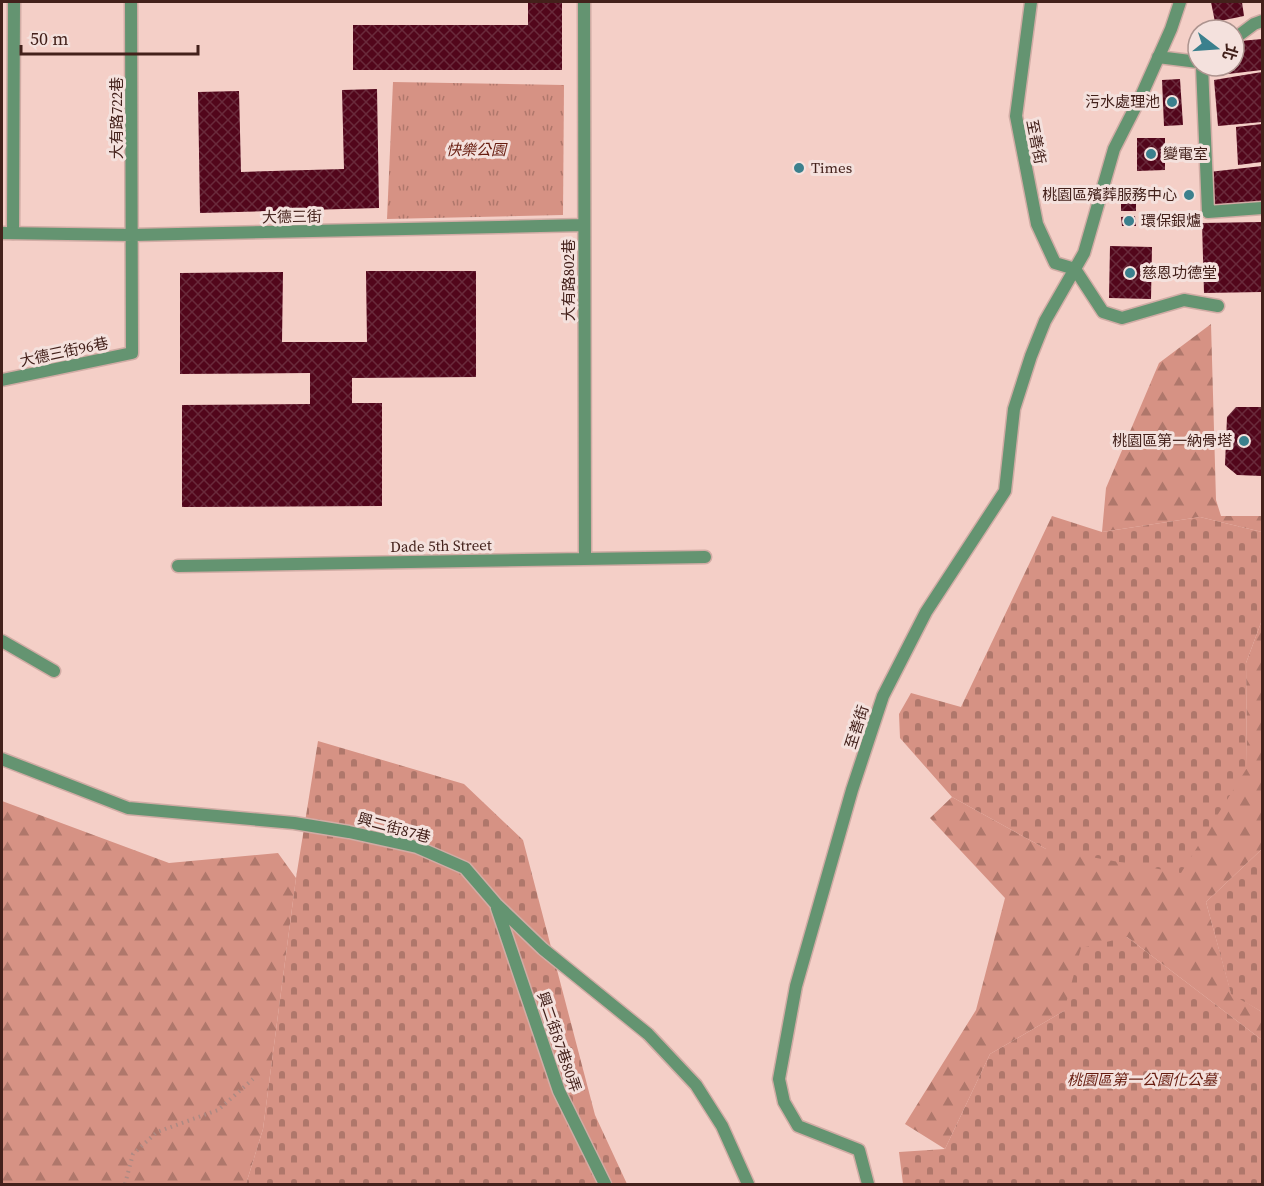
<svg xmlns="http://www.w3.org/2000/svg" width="1264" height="1186" font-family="'Source Serif 4','Noto Sans TC',serif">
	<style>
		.grass { fill: url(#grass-tufts) }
		.forest { fill: url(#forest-firs) }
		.cemetery { fill: url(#cemetery-stones) }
		.building { fill: url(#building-cross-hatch) }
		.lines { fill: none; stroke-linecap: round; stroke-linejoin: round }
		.service-casing { stroke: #d1aca5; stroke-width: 15 }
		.minor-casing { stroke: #d1aca5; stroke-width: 15 }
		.path { stroke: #ae8a83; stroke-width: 4; stroke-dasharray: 1.5 4.5; stroke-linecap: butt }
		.service { stroke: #649471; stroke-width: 12 }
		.minor { stroke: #649471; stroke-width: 12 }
		.poi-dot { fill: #3b808d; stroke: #f4e1dd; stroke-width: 2 }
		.labels { text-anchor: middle; stroke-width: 6; stroke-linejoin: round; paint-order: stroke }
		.poi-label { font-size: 15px; fill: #43211b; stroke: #f4e1dd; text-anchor: start }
		.street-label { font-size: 15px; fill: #43211b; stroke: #f4e1dd }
		.park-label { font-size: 15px; font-style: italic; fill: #671c0f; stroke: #f4e1dd }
	</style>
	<defs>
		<pattern id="grass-tufts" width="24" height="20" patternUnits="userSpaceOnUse" patternTransform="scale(1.5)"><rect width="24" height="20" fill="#d69284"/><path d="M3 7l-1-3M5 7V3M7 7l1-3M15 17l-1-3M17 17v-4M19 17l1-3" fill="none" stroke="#af776b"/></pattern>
		<pattern id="forest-firs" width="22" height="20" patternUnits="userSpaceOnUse" patternTransform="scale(1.5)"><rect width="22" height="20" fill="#d69284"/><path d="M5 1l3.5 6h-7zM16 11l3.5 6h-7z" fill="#af776b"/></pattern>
		<pattern id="cemetery-stones" width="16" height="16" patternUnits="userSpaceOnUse" patternTransform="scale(1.5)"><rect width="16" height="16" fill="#d69284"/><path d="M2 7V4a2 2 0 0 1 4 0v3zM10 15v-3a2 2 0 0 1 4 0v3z" fill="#af776b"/></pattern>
		<pattern id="building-cross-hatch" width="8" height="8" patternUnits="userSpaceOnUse" patternTransform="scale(1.5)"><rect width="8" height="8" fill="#52061b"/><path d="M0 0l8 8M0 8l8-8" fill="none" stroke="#692a3b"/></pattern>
	</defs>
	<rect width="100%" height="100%" fill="#f4cfc7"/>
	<path class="grass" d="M393 82 564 85 563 215 387 219Z"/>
	<path class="forest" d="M1211 324 1216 500 1221 516H1262V532L1200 517 1102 532 1106 488 1159 363Z
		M1262 620V849L1206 902 1231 993 1262 1012V1040L1127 937 1064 1011 990 1054 945 1149 905 1124 976 1010 1005 898 930 818 952 797 1046 849 1247 768 1246 663Z
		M2 801 169 863 278 853 296 878 263 1129 246 1184H2Z"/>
	<path class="cemetery" d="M1052 516 1102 532 1200 517 1262 532V620L1246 663 1247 768 1181 873 1046 849 952 797 900 738 899 714 911 693 961 707Z
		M318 741 464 784 523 840 595 1115 627 1184H246L263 1129 296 878Z
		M1262 849V1012L1231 994 1206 902Z
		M1127 937 1262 1040V1184H903L899 1152 945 1149 990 1054 1064 1011 1081 948Z"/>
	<path class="building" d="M528 2H562V70H353V25H528Z
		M1211 2H1242L1244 16 1215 22Z
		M1262 39V70L1228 74 1226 66H1234V55L1240 41Z
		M1262 72V122L1218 126 1214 80Z
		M1180 79 1183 125 1164 126 1162 80Z
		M377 89 379 208 200 213 198 92 239 91 241 172 344 169 342 90Z
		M1262 124V162L1238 165 1236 127Z
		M1137 138H1165V170L1137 171Z
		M1262 166V204L1212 209 1209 172Z
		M1136 194V211H1121V195Z
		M1135 216 1136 226H1122L1121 217Z
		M1262 222V292L1204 293 1202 223Z
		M1110 246 1152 247 1151 299 1109 298Z
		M366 271H476V377L352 378V403H382V506L182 507V405L310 404V373L180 374V273L283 272 282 342H367Z
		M1236 407H1262V476L1237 475 1225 465 1227 417Z"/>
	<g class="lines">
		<g class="service-casing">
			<path id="service" d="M1031 2 1016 116 1037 224 1055 263 1075 269 1103 312 1122 318 1184 300 1218 306
				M1234 39 1254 24 1262 21
				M1158 57 1198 62
				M1202 66 1208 212 1262 208
				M13 233 14 2
				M2 641 54 671
				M2 759 128 808 294 823 349 832 417 847 465 868 496 904 543 949 648 1034 696 1085 722 1126 748 1184
				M497 908 559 1091 605 1184
				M868 1184 859 1150 798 1126 784 1102 779 1079 796 986 852 790 883 696 926 612 1005 491 1014 409 1031 356 1045 321 1084 253 1114 149 1142 94 1171 29 1180 2"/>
		</g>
		<g class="minor-casing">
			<path id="minor" d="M584 2 585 558
				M2 233 133 235 584 225
				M2 380 132 353 131 2
				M178 566 705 557"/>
		</g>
		<path class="path" d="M125 1184 133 1154 157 1132 218 1110 253 1079"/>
		<use href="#service" class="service"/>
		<use href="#minor" class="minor"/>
	</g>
	<g class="poi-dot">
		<circle cx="1172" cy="102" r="6"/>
		<circle cx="1151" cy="154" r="6"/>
		<circle cx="799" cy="168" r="6"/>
		<circle cx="1189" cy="195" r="6"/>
		<circle cx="1129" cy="221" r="6"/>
		<circle cx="1130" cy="273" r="6"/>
		<circle cx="1244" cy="441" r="6"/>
	</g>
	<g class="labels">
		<g class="poi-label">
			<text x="1160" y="107" text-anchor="end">污水處理池</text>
			<text x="1163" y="159">變電室</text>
			<text x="811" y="173">Times</text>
			<text x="1177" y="200" text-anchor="end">桃園區殯葬服務中心</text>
			<text x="1141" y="226">環保銀爐</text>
			<text x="1142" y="278">慈恩功德堂</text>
			<text x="1232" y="446" text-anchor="end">桃園區第一納骨塔</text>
		</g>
		<g class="street-label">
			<text transform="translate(117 118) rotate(-90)" y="5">大有路722巷</text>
			<text transform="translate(1036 142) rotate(79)" y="5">至善街</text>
			<text transform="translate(292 217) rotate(-1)" y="5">大德三街</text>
			<text transform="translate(569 280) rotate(-90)" y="5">大有路802巷</text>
			<text transform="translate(64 352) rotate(-12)" y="5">大德三街96巷</text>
			<text transform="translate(441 546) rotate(-1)" y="5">Dade 5th Street</text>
			<text transform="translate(857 727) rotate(-72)" y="5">至善街</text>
			<text transform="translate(394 828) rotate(15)" y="5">興二街87巷</text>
			<text transform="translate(559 1042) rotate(71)" y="5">興二街87巷80弄</text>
		</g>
		<g class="park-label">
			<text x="476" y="155">快樂公園</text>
			<text x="1142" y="1085">桃園區第一公園化公墓</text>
		</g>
	</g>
	<rect width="1264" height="1186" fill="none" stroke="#43211b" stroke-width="6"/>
	<g transform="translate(1216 48) rotate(107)"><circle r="28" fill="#f4e1dd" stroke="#ad948f" stroke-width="1.5"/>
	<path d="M0-4.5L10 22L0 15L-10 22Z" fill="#3b808d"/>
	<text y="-9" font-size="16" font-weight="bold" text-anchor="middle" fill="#43211b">北</text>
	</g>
	<path d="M21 45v9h177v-9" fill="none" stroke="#43211b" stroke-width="3"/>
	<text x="30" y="45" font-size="18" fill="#43211b" stroke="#f4e1dd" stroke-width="4.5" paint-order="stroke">50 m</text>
</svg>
